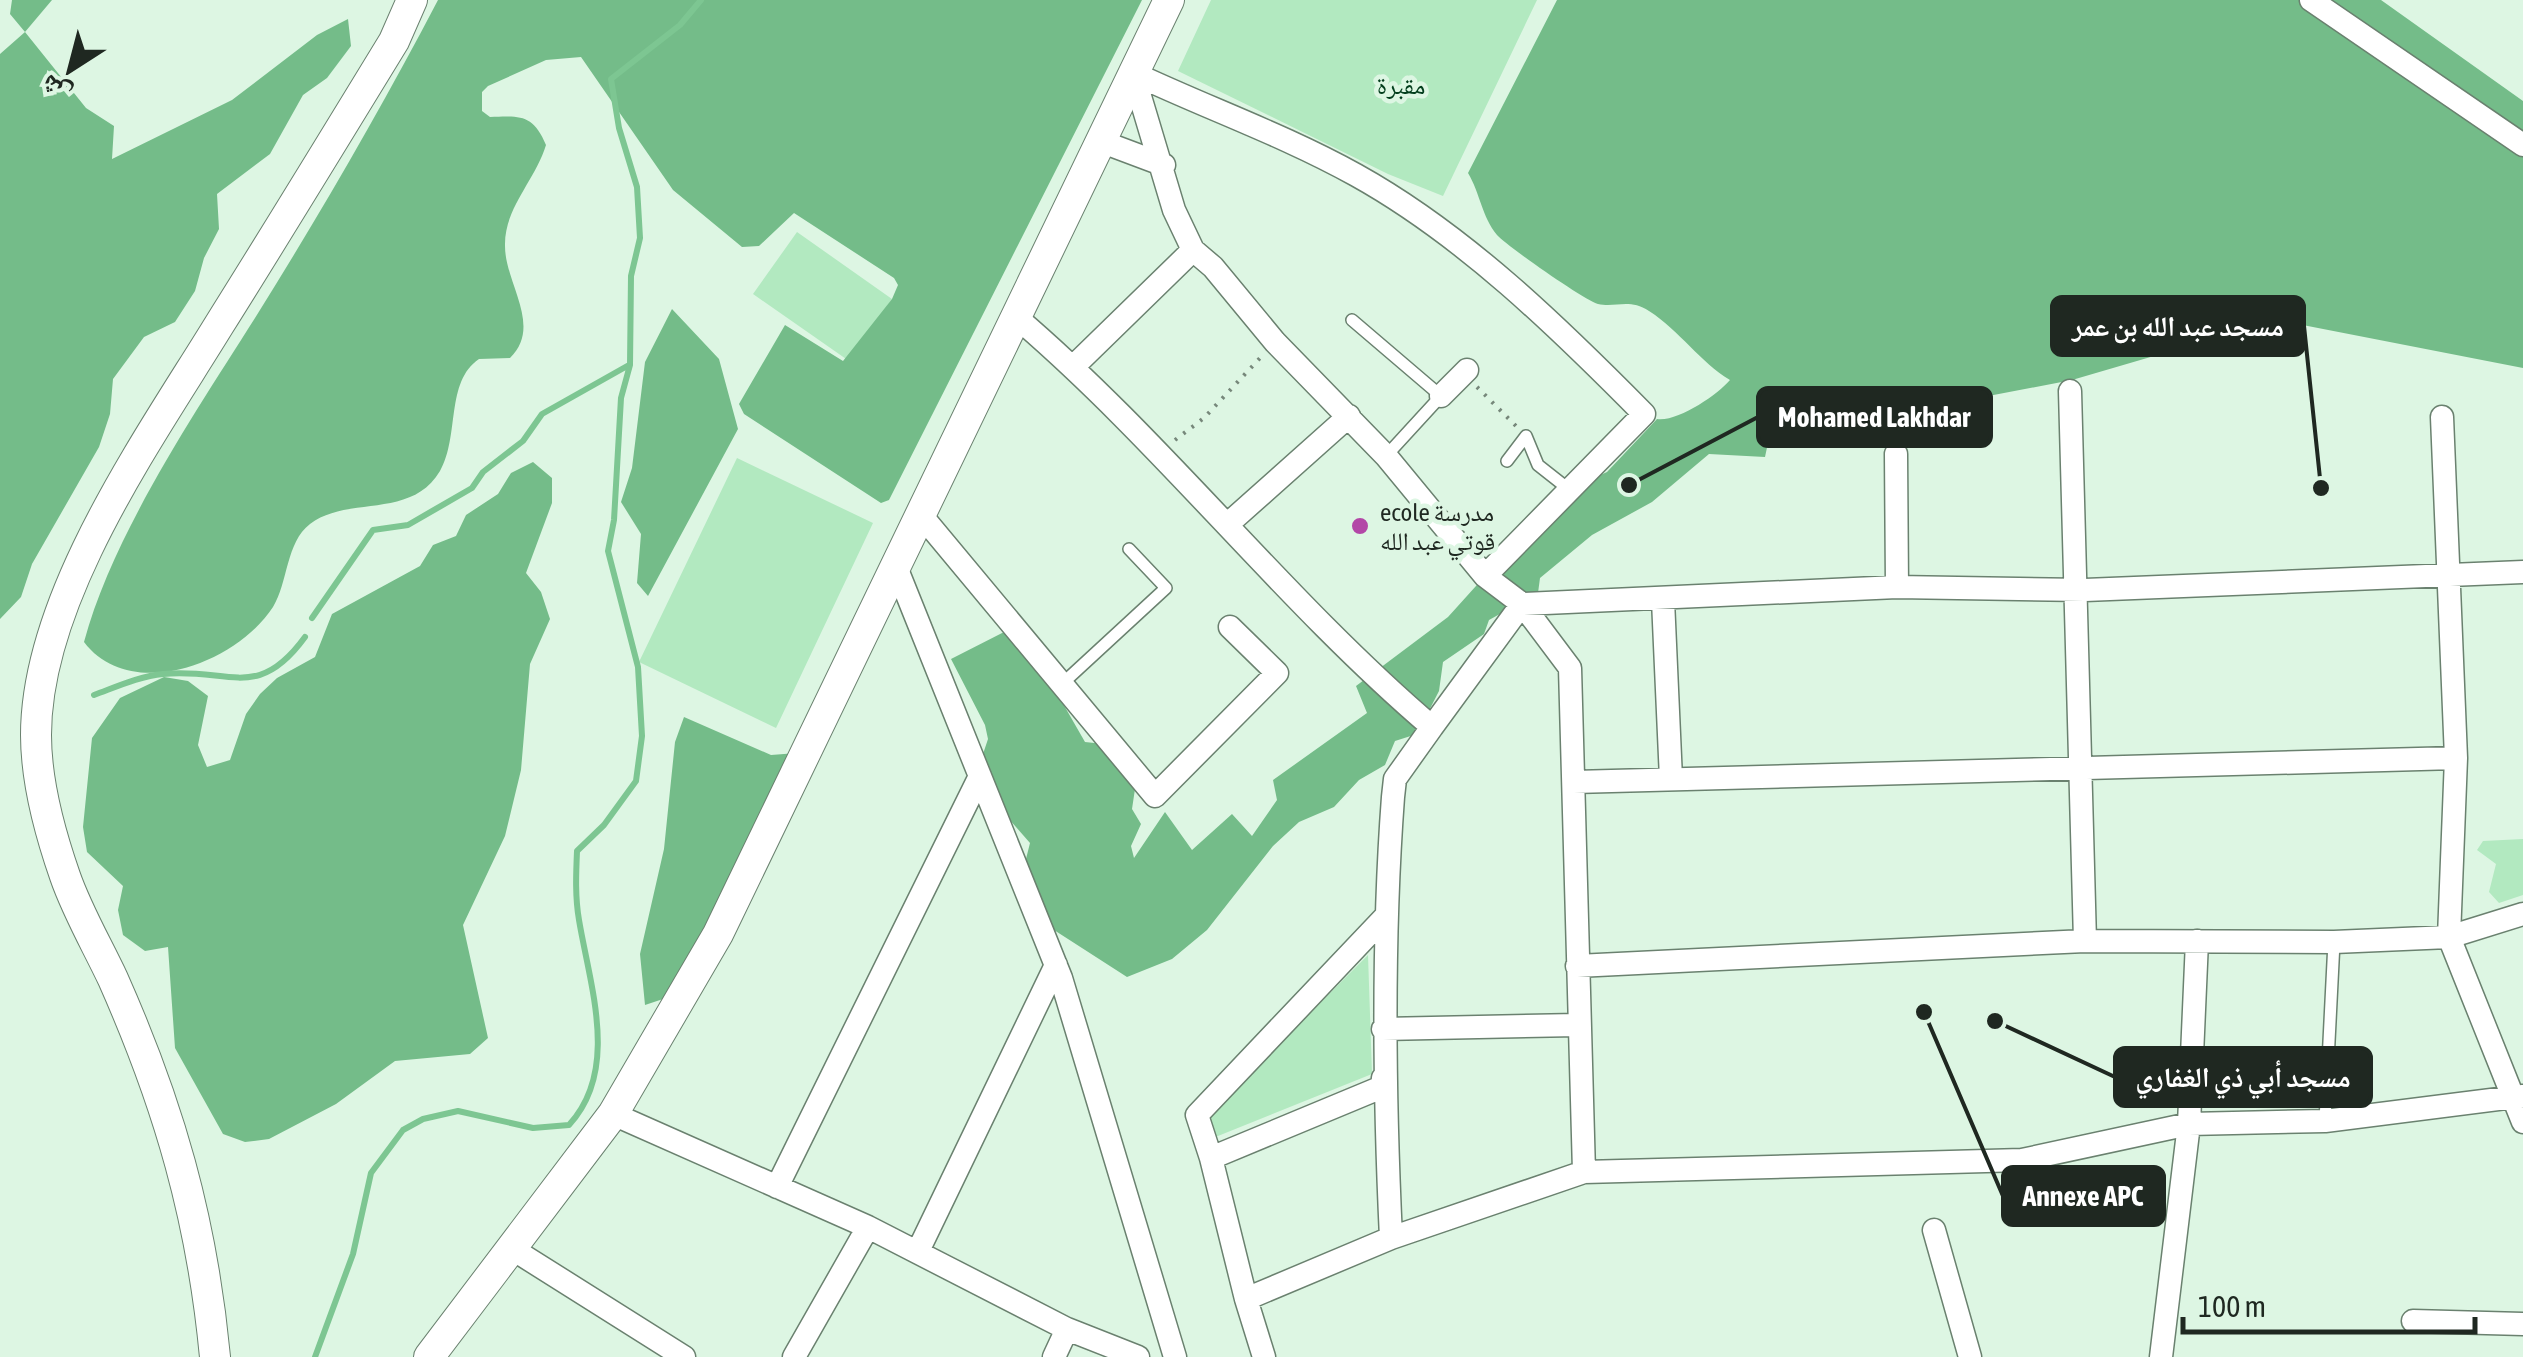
<svg xmlns="http://www.w3.org/2000/svg" width="2523" height="1357" font-family="'Asap Condensed','Noto Naskh Arabic',sans-serif">
	<style>
		.green { fill: #b2e9c0 }
		.forest { fill: #74bc89 }
		.lines { fill: none; stroke-linecap: round; stroke-linejoin: round }
		.stream { stroke: #7dc692; stroke-width: 6 }
		.lane-casing { stroke: #6a816f; stroke-width: 14 }
		.street-casing { stroke: #6a816f; stroke-width: 25 }
		.secondary-casing { stroke: #6a816f; stroke-width: 32 }
		.path { stroke: #76877a; stroke-width: 4; stroke-dasharray: 2.5 8; stroke-linecap: butt }
		.lane { stroke: #fff; stroke-width: 11 }
		.street { stroke: #fff; stroke-width: 22 }
		.secondary { stroke: #fff; stroke-width: 30 }
		.poi-dot { fill: #b347a7; stroke: #ddf6e3; stroke-width: 4 }
		.labels { text-anchor: middle; stroke-width: 9; stroke-linejoin: round; paint-order: stroke }
		.park-label { font-size: 25px; fill: #033e1d; stroke: #ddf6e3 }
		.poi-label { font-size: 25px; fill: #1f2821; stroke: #ddf6e3; text-anchor: start }
		.leader { fill: none; stroke: #1f2821; stroke-width: 4 }
		.callout-dot { fill: #1f2821; stroke: #ddf6e3; stroke-width: 4 }
		.callout { fill: #1f2821; stroke: #1f2821; stroke-width: 4 }
		.callout-label { font-size: 28px; text-anchor: middle; font-weight: bold; fill: #fff }
	</style>
	<rect width="100%" height="100%" fill="#ddf6e3"/>
	<path class="green" d="M1211 0H1537L1443 196 1388 174 1178 71Z
		M797 232 892 299 849 361 753 294Z
		M737 458 873 523 776 728 639 662Z
		M2523 839V895L2499 903 2489 892 2496 864 2477 850 2483 841Z
		M1368 955 1372 1074 1213 1138 1202 1121Z"/>
	<path class="forest" d="M12 0H52L25 32 86 108 114 126 112 159 232 100 317 35 348 19 351 46 327 78 303 95 270 154 217 194 219 229 204 258 195 291 175 322 144 337 113 379 110 414 99 447 32 564 21 597 0 619V54L25 32 10 14Z
		M438 0H1142L889 500 881 503 744 414 739 404 785 325 843 361 892 299 898 285 894 278 794 213 759 246 742 247 673 190 581 57 546 60 488 86 482 92V111L490 117C520 116 533 114 546 145 535 181 504 208 505 246 505 284 543 326 510 358L479 359C445 382 460 436 440 471 411 520 348 495 310 524 286 542 288 583 273 607 236 664 130 703 84 642 113 534 195 413 255 318 320 214 381 109 438 0Z
		M1557 0H2381L2523 101V368L2277 320 2072 380 1769 438 1765 457 1709 454 1652 502 1592 535 1540 578 1538 593 1489 620 1484 634 1443 662 1439 691 1417 734 1395 741 1385 765 1359 780 1334 807 1299 822 1273 846 1207 930 1172 959 1127 977 1054 930 1024 867 1030 843 1008 818 983 754 988 739 985 725 951 659 1006 631 1046 674 1085 742 1113 745 1135 789 1132 809 1141 824 1131 846 1134 858 1165 812 1192 850 1232 814 1252 836 1277 800 1273 780 1367 713 1356 686 1448 617 1485 576 1544 531 1596 477 1607 472 1657 419C1678 422 1717 395 1730 380 1700 362 1680 331 1649 311 1629 298 1616 308 1598 304 1584 300 1507 246 1497 235 1482 217 1480 193 1468 173Z
		M672 309 719 359 738 429 648 596 637 583 641 534 621 502 632 468 645 362Z
		M533 462 552 478V503L526 573 541 592 550 619 530 664 521 770 505 836 463 925 488 1038 470 1054 395 1061 336 1104 269 1139 245 1142 223 1134 175 1048 168 947 145 951 123 935 118 910 123 886 87 852 83 827 92 738 120 698 164 677 188 681 208 696 198 745 207 767 230 760 246 714 260 694 277 678 315 657 332 614 420 566 433 545 456 536 466 515 498 494 511 473Z
		M684 717 771 755 797 753 678 994 645 1005 640 954 664 849 675 742Z"/>
	<g class="lines">
		<path class="stream" d="M312 618 373 530 408 525 472 488 483 472 523 441 542 414 629 365
			M94 695C116 687 140 676 163 674 228 667 257 703 305 637
			M315 1357 353 1254 371 1173 403 1130 423 1119 458 1111 533 1128 569 1125C620 1070 590 986 579 920 575 897 576 874 577 851L604 825 636 781 642 736 638 667 608 551 614 520 621 398 630 365 631 276 640 238 637 187 619 128 611 79 680 25 701 0"/>
		<g class="lane-casing">
			<path id="lane" d="M1352 320 1441 396 1386 456
				M1507 461 1526 436 1538 465 1571 491
				M1063 683 1166 588 1129 549
				M2325 1121 2334 942"/>
		</g>
		<g class="street-casing">
			<path id="street" d="M2311 0 2523 145
				M1133 73 1174 210 1193 250 1213 267 1275 342 1386 456 1485 576 1522 604 1570 668 1584 1172 2022 1160 2189 1124 2325 1121 2523 1096
				M1133 73C1207 108 1284 135 1356 175 1464 235 1558 327 1644 414L1485 576
				M1100 141 1164 165
				M1015 316C1164 443 1283 600 1432 727L1522 604
				M1074 366 1193 250
				M2070 391 2085 941
				M1441 396 1467 370
				M2442 417 2456 758 2449 937 2523 1122
				M1896 454 1897 587
				M921 515 1155 796 1277 673 1230 627
				M1229 523 1349 416
				M896 567 1061 978 1175 1357
				M1663 600 1671 779
				M1522 604 1897 587 2085 590 2523 572
				M1574 782 2456 758
				M1577 966 2085 941 2334 942 2449 937 2523 914
				M1383 1029 1577 1025
				M613 1114 868 1227 1067 1329 1138 1357
				M1211 1158 1197 1115 1384 918
				M777 1187 980 776
				M1934 1230 1970 1357
				M1391 1238 1584 1172
				M511 1248 684 1357
				M918 1251 1056 965
				M1246 1299 1211 1158 1382 1087 1383 1078
				M2413 1321 2523 1324
				M794 1357 868 1227
				M1054 1357 1067 1329
				M1264 1357 1246 1299 1391 1238C1384 1090 1382 944 1393 797L1395 779 1432 727
				M2161 1357 2189 1124 2197 941"/>
		</g>
		<g class="secondary-casing">
			<path id="secondary" d="M215 1357C202 1219 169 1105 113 979 97 945 77 911 65 876 50 833 36 781 36 735 36 597 149 439 219 325 278 231 336 136 394 41L412 0
				M429 1357 613 1114 718 934 1169 0"/>
		</g>
		<path class="path" d="M1477 387 1516 426
			M1175 440 1204 418 1261 357"/>
		<use href="#lane" class="lane"/>
		<use href="#street" class="street"/>
		<use href="#secondary" class="secondary"/>
	</g>
	<circle class="poi-dot" cx="1360" cy="526" r="10"/>
	<g class="labels">
		<g class="park-label">
			<text x="1401" y="94">مقبرة</text>
		</g>
		<g class="poi-label">
			<text x="1380" y="521">ecole مدرسة<tspan x="1380" dy="29">قوتي عبد الله</tspan></text>
		</g>
	</g>
	<path class="leader" d="M2321 488L2304 326M1629 485L1758 417M1995 1021L2115 1077M1924 1012L2003 1196"/>
	<g class="callout-dot">
		<circle cx="2321" cy="488" r="10"/>
		<circle cx="1629" cy="485" r="10"/>
		<circle cx="1995" cy="1021" r="10"/>
		<circle cx="1924" cy="1012" r="10"/>
	</g>
	<g class="callout">
		<rect x="2052" y="297" width="252" height="58" rx="10"/>
		<rect x="1758" y="388" width="233" height="58" rx="10"/>
		<rect x="2115" y="1048" width="256" height="58" rx="10"/>
		<rect x="2003" y="1167" width="161" height="58" rx="10"/>
	</g>
	<g class="callout-label">
		<text x="2178" y="336">مسجد عبد الله بن عمر</text>
		<text x="1874" y="427">Mohamed Lakhdar</text>
		<text x="2243" y="1087">مسجد أبي ذي الغفاري</text>
		<text x="2083" y="1206">Annexe APC</text>
	</g>
	<g transform="translate(70 70) rotate(216)" stroke="#ddf6e3" stroke-width="8" paint-order="stroke">
	<path d="M0-8L18 38L0 25L-18 38Z" fill="#1f2821"/>
	<text y="-15" font-size="28" font-weight="bold" text-anchor="middle" fill="#1f2821">ش</text>
	</g>
	<path d="M2183 1317v15h292v-15" fill="none" stroke="#1f2821" stroke-width="5"/>
	<text x="2198" y="1317" font-size="30" fill="#1f2821" stroke="#ddf6e3" stroke-width="8" paint-order="stroke">100 m</text>
</svg>
